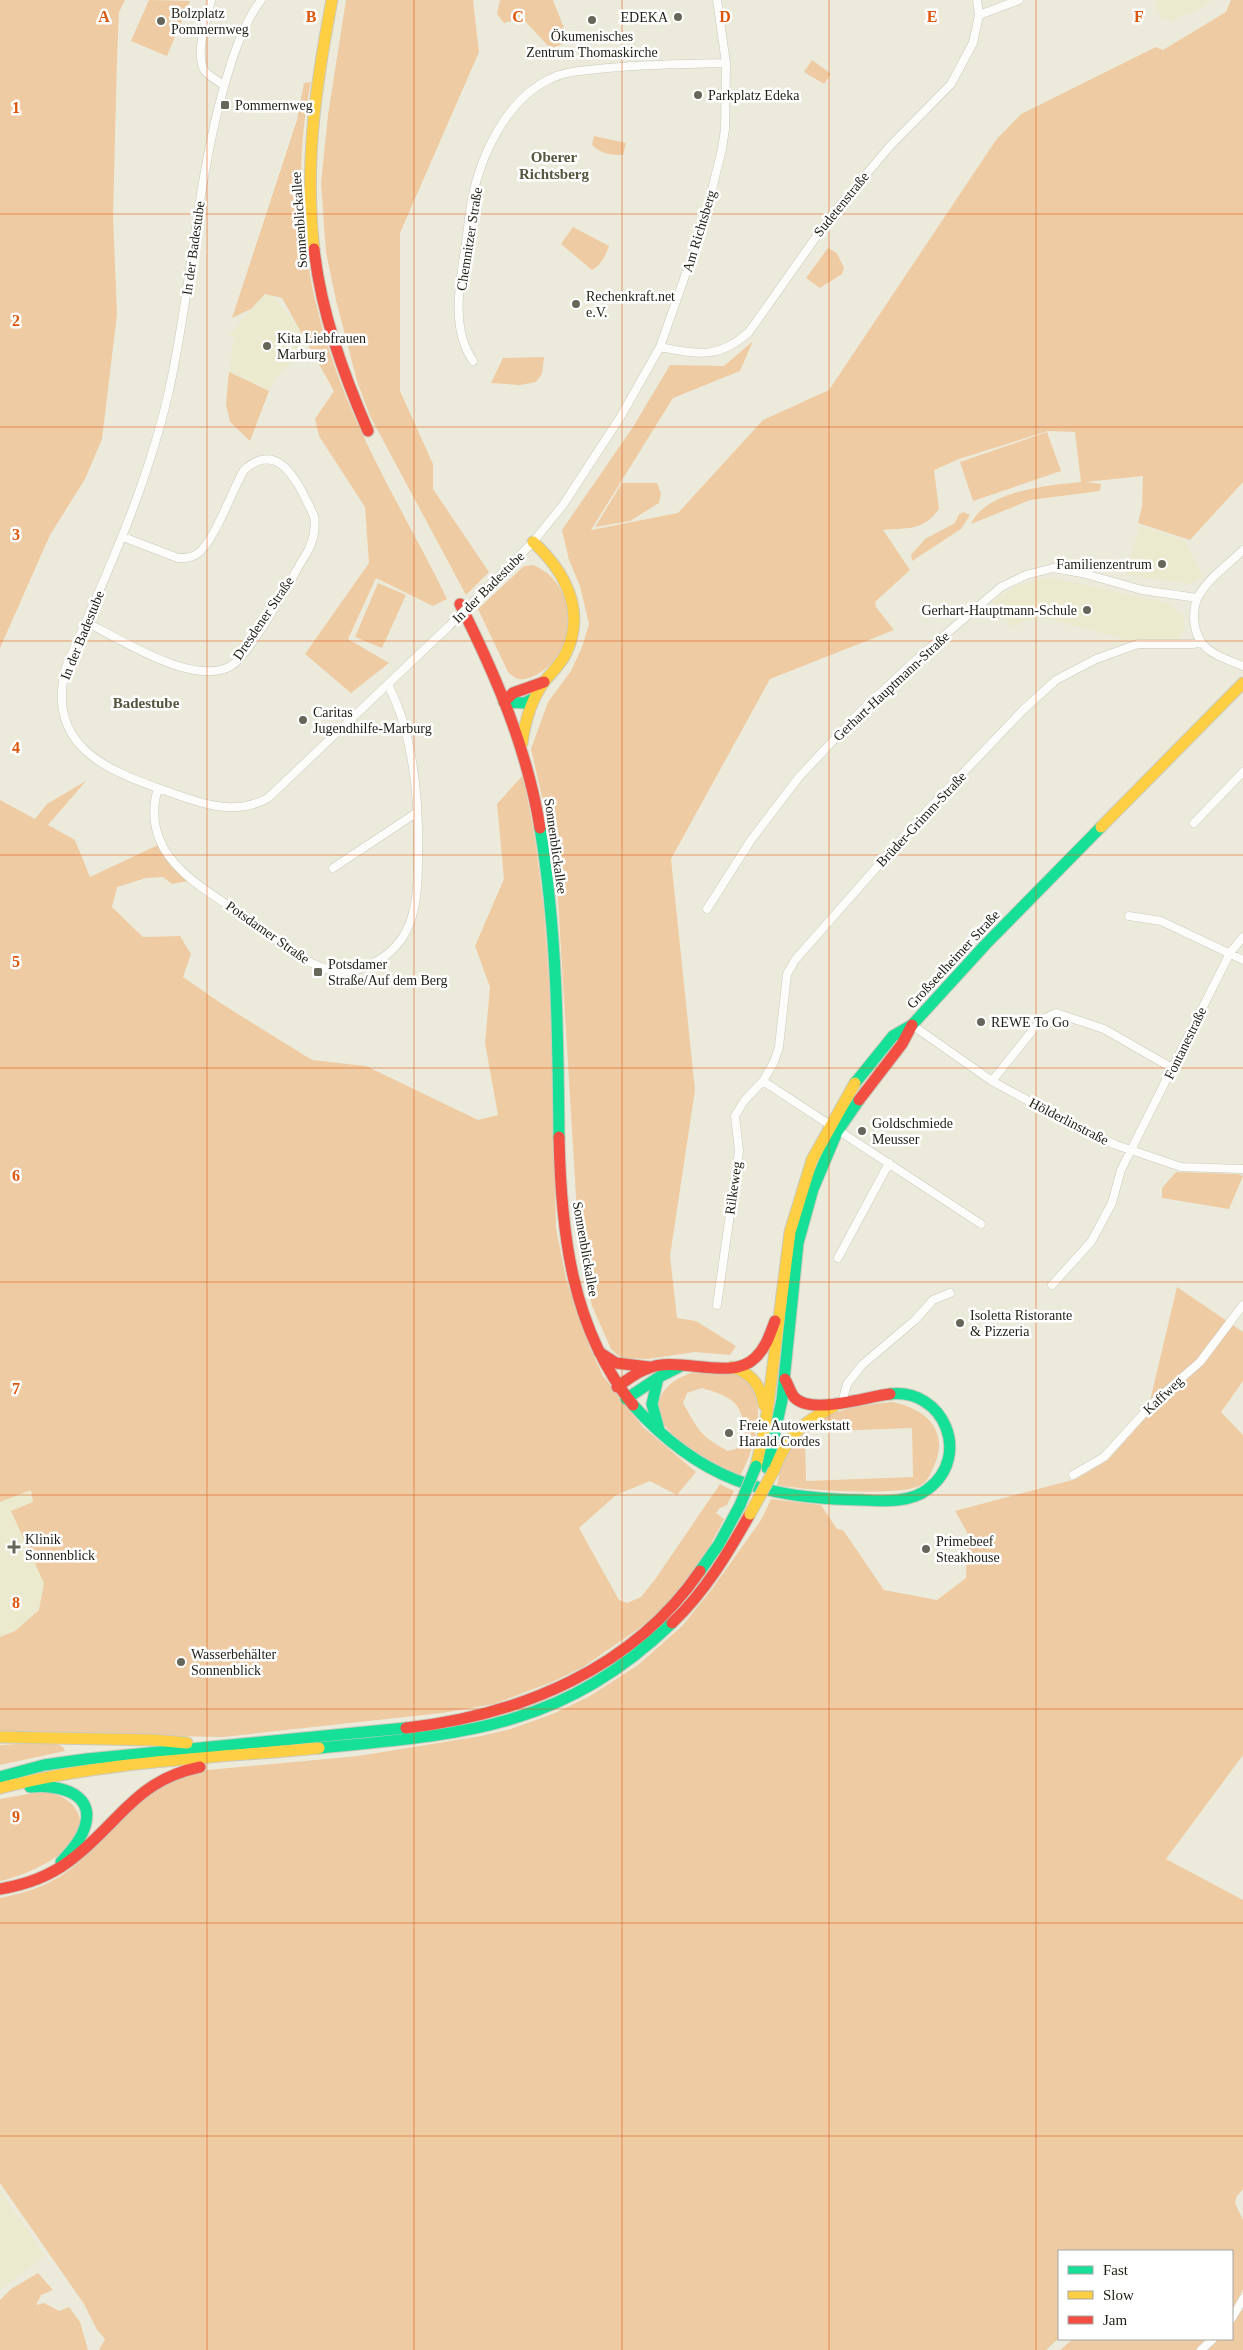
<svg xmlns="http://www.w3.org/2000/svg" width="1243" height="2350" font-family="'Times New Roman',serif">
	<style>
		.built { fill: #ebeacf }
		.green { fill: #eecba3; fill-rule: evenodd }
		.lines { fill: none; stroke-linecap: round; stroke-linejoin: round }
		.street-casing { stroke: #cac9bd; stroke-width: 9 }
		.fast-casing { stroke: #cac9bd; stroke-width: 13 }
		.slow-casing { stroke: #cac9bd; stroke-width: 13 }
		.jam-casing { stroke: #cac9bd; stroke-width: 13 }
		.street { stroke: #fcfcfa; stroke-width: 8 }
		.fast { stroke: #16e098; stroke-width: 11 }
		.slow { stroke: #ffcf43; stroke-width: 11 }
		.jam { stroke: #f24e42; stroke-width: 11 }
		.street-bridge-casing { stroke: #cac9bd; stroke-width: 9; stroke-linecap: butt }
		.fast-bridge-casing { stroke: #cac9bd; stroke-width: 13; stroke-linecap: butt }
		.slow-bridge-casing { stroke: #cac9bd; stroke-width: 13; stroke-linecap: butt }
		.street-bridge { stroke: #fcfcfa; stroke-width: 8 }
		.fast-bridge { stroke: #16e098; stroke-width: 11 }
		.slow-bridge { stroke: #ffcf43; stroke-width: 11 }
		.grid { fill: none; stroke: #de560c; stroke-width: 1; stroke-opacity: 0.55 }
		.poi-dot { fill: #67665a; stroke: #fff; stroke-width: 2 }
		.labels { text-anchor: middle; stroke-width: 5; stroke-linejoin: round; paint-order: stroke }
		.poi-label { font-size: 14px; fill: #1f1f15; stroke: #fff; text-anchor: start }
		.street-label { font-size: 14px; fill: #1f1f15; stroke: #fff }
		.neighbourhood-label { font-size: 15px; font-weight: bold; fill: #57553e; stroke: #fff }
		.grid-label { font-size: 16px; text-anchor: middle; font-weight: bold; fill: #de560c; stroke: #fff; stroke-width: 5; stroke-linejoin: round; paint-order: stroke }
	</style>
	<rect width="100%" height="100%" fill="#ecebdb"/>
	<path class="built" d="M1156 0H1212L1189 16 1186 13 1171 23 1168 17 1163 20 1154 7 1158 4Z
		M268 291 310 340 272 384 269 391 229 372 234 338 229 335Z
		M1139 525 1184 540 1203 576 1190 584 1126 575Z
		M1048 577 1168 603 1184 616V630L1177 641H1131L1042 617 1023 621 1012 628 992 602 1016 586Z
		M0 1452 25 1469 33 1502 12 1511 44 1583 39 1610 15 1631 0 1637Z
		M0 2190 45 2256 0 2290Z"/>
	<path class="green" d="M0 0H125L119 12 117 58 113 216 117 314 102 439 85 479 50 535 0 648Z
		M149 0 190 1 167 56 131 41Z
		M346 0H473L479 52 400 233V391L433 464V489L489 572 466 595 370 416 357 381 336 300 326 252 321 183 328 115Z
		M500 0H553L569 41 551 49 522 18 504 23 497 14Z
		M1231 0H1243V482L1190 540 1138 523 1142 506 1143 476 1085 482 1101 484 1100 491 1030 500 971 524C985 491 1049 485 1081 482L1075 432 1048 431 959 459 934 470 939 509C922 532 909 527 883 530L910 570 875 602 876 607 894 630 770 679 671 859 695 1090 670 1256 677 1318 696 1321 736 1346 730 1355 695 1352 648 1359 621 1358 611 1349 592 1306 579 1245 558 900 550 832 531 749 548 702 571 671 582 647 589 624 580 586 569 560 562 530 633 427 670 365 724 366 753 341 740 371 673 398 591 530 678 513 763 420 829 390 996 140 1021 114 1156 47 1163 50 1226 12Z
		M812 60 831 74 824 84 804 72Z
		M311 82C287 199 308 312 356 420 383 481 418 539 447 599L433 606 376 578 348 639 389 663 351 693 305 654 369 563 365 507 319 436 315 419 334 391 282 298 265 294 251 309 232 318 297 120 304 83Z
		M594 136 626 143 623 155C611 155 601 154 592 145Z
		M573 227 609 246C606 255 601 265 592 270L561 244Z
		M828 248 837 253 844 268 842 274 820 288 806 278Z
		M544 357 542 374 536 382 520 385 491 383 503 358Z
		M229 372 269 391 250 441 230 422 226 404Z
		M1047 432 1061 471 973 501 960 462Z
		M622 483H657L661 493 659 503 630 521 595 527Z
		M964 512 970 515 961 529 912 561 911 555 925 539 955 523 959 514Z
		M533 565C580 584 579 654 534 676 522 681 517 681 508 672L478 609 524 566Z
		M378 583 406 595 382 648 355 637Z
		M523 775 535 838 544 910 551 1010 556 1228 566 1279 591 1350 603 1376 643 1427 696 1472 677 1495 650 1481 616 1495 579 1528 619 1600 627 1603 641 1597 656 1578 720 1484 734 1491 727 1505 720 1508 716 1513 724 1519 704 1557 688 1580 667 1604 641 1627 583 1667 552 1682 494 1704 442 1713 223 1737 0 1733V1637L15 1631 39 1610 44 1583 11 1511 33 1502 31 1490 0 1502V800L35 819 47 804 86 781 48 825 75 840 90 877 158 845 188 881 172 884 163 877 146 878 117 887 112 907 143 937 180 936 191 954 183 977 222 1004 312 1060 366 1066 478 1120 498 1115 485 1043 490 987 475 946 504 879 497 804Z
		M1176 1172 1238 1174 1243 1176 1229 1209 1162 1198V1188Z
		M1177 1287 1243 1332V1381L1221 1412 1243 1435V1755L1166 1859 1243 1900V2189L1237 2196 1235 2203 1243 2220V2289L1232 2312V2251H1059V2338L1046 2350H99L105 2339 97 2330 84 2304 0 2183V1898C30 1892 56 1883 79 1862 106 1837 127 1803 159 1784 174 1776 191 1773 207 1770L358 1756 481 1736 511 1729 555 1713 590 1696 638 1665 682 1626 712 1589 761 1520 771 1499 821 1505 837 1529 843 1530 884 1590 937 1600 966 1578 967 1532 955 1511 1076 1479 1108 1460 1156 1406 1150 1401Z
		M703 1369C716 1371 733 1371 744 1379 771 1399 753 1453 740 1476 716 1464 646 1433 660 1398 668 1380 685 1375 703 1369ZM702 1388C732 1397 743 1402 745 1435L736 1449 728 1451C700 1436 699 1431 683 1403L687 1393Z
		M893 1402C926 1409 950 1431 934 1466 931 1473 928 1481 921 1485 902 1497 802 1490 777 1485 780 1473 780 1463 786 1452 807 1414 852 1405 893 1402ZM912 1428 913 1477 806 1481 805 1432Z
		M53 1742 63 1747 65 1751 0 1765V1745Z
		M45 1791C59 1795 69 1798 77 1811 96 1847 26 1876 0 1881V1799Z
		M38 2273 53 2290 41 2295 36 2305 44 2303 59 2311 69 2307 80 2322 88 2350H0V2300L11 2289Z
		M1243 2309V2350H1204L1216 2339H1232V2321Z
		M1073 2339H1207L1196 2350H1060Z"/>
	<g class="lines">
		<g class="street-casing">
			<path id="street" d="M211 0C207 17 194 56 205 71 210 77 218 81 224 85
				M261 0C241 27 231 62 222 94 195 193 191 295 168 395 146 490 105 578 66 667 45 745 105 770 166 791 200 803 234 817 268 798L449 626
				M979 15 1019 0
				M660 347C697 354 718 360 749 332L828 220 890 146 951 84 973 43 979 15 977 0
				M473 361C450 328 460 281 466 244 468 229 469 214 472 199 481 154 507 99 550 79 565 71 581 71 598 69 640 64 683 64 726 63
				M1243 550C1229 564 1207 579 1198 597 1195 602 1194 613 1194 619 1196 651 1218 656 1243 666
				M484 591 533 542 563 505 621 416 660 347 704 222 722 149 725 129 726 63 717 0
				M86 622C120 639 193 687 231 666 251 654 294 573 309 549 314 538 316 528 314 516 300 488 281 437 244 470 232 490 214 543 197 554 191 558 185 558 178 558L123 537
				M158 788C152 808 153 828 163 847 180 878 217 897 246 917 269 934 294 957 321 967 339 975 354 973 371 964 418 943 418 895 418 851 419 798 413 732 388 685
				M1194 823 1243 772
				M333 868 416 813
				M707 909 751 840 799 777 859 713 918 658 1001 587 1026 575 1053 568 1082 573 1142 590 1197 598
				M1129 916 1161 921 1243 960
				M912 1025 992 1081 1078 1128 1116 1145 1181 1167 1243 1169
				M763 1081 981 1224
				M992 1081 1041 1020 1056 1013 1104 1029 1172 1068
				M838 1258 889 1163
				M1052 1285 1091 1242 1112 1203 1121 1170 1230 953 1243 937
				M717 1305 739 1151 735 1116 744 1101 763 1081 774 1062 779 1047 787 974 795 960 920 818 1023 710 1056 680 1096 659 1138 644H1194L1200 642
				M842 1403 847 1384 862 1365 915 1320 933 1300 950 1293
				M1073 1475 1104 1457 1154 1402 1200 1362 1243 1305
				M1232 2318 1243 2299
				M1201 2350 1213 2339"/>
		</g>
		<g class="fast-casing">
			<path id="fast" d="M504 702 525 703 534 698
				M540 828C557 930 558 1033 559 1137
				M855 1083 893 1036 912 1025 985 945 1101 827
				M658 1378 652 1404 659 1430
				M626 1399 659 1377 679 1367
				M633 1405C699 1479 764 1499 862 1500 883 1501 911 1503 928 1489 972 1456 944 1388 890 1394
				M767 1468 782 1400 798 1243 813 1189 837 1132 859 1100
				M700 1571 719 1544 740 1505
				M319 1748C464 1734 561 1729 672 1623
				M0 1777 44 1765 87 1759 406 1728
				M30 1787C60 1784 101 1794 82 1834 77 1845 69 1853 61 1862"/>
		</g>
		<g class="slow-casing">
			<path id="slow" d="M314 249C304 165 316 83 332 0
				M522 743C525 721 531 700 544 682 551 673 560 665 565 655 587 612 565 571 533 542
				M1101 827 1243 683
				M732 1367C751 1373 761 1385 764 1405
				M756 1466 765 1428 790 1232 812 1160 855 1083
				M774 1470C788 1435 800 1424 833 1407
				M0 1737 154 1740 187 1743
				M0 1788C104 1761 213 1758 319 1748"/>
		</g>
		<g class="jam-casing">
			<path id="jam" d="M314 249C321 312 343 373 368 431
				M460 604C496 676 527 748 540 828
				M504 702 513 693 544 682
				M859 1100 902 1044 912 1025
				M559 1137C561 1232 571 1328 633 1405
				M599 1352 616 1363 649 1367
				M785 1379C788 1384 790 1392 794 1397 811 1416 867 1396 890 1394
				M617 1387C631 1377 644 1367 661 1365 688 1361 734 1379 755 1358 766 1348 770 1334 775 1321
				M672 1623C705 1592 728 1553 750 1514
				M406 1728C520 1715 633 1669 700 1571
				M0 1889C24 1885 48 1877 68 1862 118 1826 133 1781 200 1767"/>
		</g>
		<use href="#street" class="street"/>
		<use href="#fast" class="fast"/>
		<use href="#slow" class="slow"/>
		<use href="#jam" class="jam"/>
		<g class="street-bridge-casing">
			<path id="street-bridge" d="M449 626 484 591"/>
		</g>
		<g class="fast-bridge-casing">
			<path id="fast-bridge" d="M740 1505 756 1466"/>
		</g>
		<g class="slow-bridge-casing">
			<path id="slow-bridge" d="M750 1514 774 1470"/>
		</g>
		<use href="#street-bridge" class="street-bridge"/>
		<use href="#fast-bridge" class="fast-bridge"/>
		<use href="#slow-bridge" class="slow-bridge"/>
	</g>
	<path class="grid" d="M207 0V2350M414 0V2350M622 0V2350M829 0V2350M1036 0V2350M0 214H1243M0 427H1243M0 641H1243M0 855H1243M0 1068H1243M0 1282H1243M0 1495H1243M0 1709H1243M0 1923H1243M0 2136H1243"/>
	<g class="poi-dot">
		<circle cx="678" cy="17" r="5"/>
		<circle cx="592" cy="20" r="5"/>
		<circle cx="161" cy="21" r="5"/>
		<circle cx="698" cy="95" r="5"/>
		<rect x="220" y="100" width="10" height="10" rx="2.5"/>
		<circle cx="576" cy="304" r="5"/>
		<circle cx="267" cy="346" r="5"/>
		<circle cx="1162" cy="564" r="5"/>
		<circle cx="1087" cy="610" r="5"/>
		<circle cx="303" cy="720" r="5"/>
		<rect x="313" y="967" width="10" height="10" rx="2.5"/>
		<circle cx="981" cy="1022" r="5"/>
		<circle cx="862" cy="1131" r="5"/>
		<circle cx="960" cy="1323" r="5"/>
		<circle cx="729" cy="1433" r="5"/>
		<path d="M11.5 1539.5h5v5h5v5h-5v5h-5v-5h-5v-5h5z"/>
		<circle cx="926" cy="1549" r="5"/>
		<circle cx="181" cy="1662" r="5"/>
	</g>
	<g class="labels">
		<g class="poi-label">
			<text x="171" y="18">Bolzplatz<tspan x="171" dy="16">Pommernweg</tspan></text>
			<text x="668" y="22" text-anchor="end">EDEKA</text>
			<text x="592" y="41" text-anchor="middle">Ökumenisches<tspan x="592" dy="16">Zentrum Thomaskirche</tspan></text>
			<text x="708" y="100">Parkplatz Edeka</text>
			<text x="235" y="110">Pommernweg</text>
			<text x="586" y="301">Rechenkraft.net<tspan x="586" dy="16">e.V.</tspan></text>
			<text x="277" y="343">Kita Liebfrauen<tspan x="277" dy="16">Marburg</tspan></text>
			<text x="1152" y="569" text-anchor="end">Familienzentrum</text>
			<text x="1077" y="615" text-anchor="end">Gerhart-Hauptmann-Schule</text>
			<text x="313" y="717">Caritas<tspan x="313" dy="16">Jugendhilfe-Marburg</tspan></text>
			<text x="328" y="969">Potsdamer<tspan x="328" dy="16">Straße/Auf dem Berg</tspan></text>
			<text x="991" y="1027">REWE To Go</text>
			<text x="872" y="1128">Goldschmiede<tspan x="872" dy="16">Meusser</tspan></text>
			<text x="970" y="1320">Isoletta Ristorante<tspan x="970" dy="16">&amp; Pizzeria</tspan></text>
			<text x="739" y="1430">Freie Autowerkstatt<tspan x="739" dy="16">Harald Cordes</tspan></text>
			<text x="25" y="1544">Klinik<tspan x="25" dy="16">Sonnenblick</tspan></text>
			<text x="936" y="1546">Primebeef<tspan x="936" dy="16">Steakhouse</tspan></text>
			<text x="191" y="1659">Wasserbehälter<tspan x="191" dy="16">Sonnenblick</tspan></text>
		</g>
		<g class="street-label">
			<text transform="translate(841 204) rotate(-51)" y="5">Sudetenstraße</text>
			<text transform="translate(299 220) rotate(-94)" y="5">Sonnenblickallee</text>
			<text transform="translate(699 231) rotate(-73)" y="5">Am Richtsberg</text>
			<text transform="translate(469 239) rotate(-81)" y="5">Chemnitzer Straße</text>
			<text transform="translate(193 248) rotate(-82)" y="5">In der Badestube</text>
			<text transform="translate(488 587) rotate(-45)" y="5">In der Badestube</text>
			<text transform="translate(263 618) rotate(-56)" y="5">Dresdener Straße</text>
			<text transform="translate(82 635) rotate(-68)" y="5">In der Badestube</text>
			<text transform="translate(891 686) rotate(-43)" y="5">Gerhart-Hauptmann-Straße</text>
			<text transform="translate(921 819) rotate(-47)" y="5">Brüder-Grimm-Straße</text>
			<text transform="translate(556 846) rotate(82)" y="5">Sonnenblickallee</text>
			<text transform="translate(268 932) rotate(35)" y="5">Potsdamer Straße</text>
			<text transform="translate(953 959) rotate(-47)" y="5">Großseelheimer Straße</text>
			<text transform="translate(1185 1043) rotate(-64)" y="5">Fontanestraße</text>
			<text transform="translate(1069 1121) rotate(27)" y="5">Hölderlinstraße</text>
			<text transform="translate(733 1188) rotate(-82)" y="5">Rilkeweg</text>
			<text transform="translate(586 1249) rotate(80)" y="5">Sonnenblickallee</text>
			<text transform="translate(1163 1395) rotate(-43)" y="5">Kaffweg</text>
		</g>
		<g class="neighbourhood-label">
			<text x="554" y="162">Oberer<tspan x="554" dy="17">Richtsberg</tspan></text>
			<text x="146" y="708">Badestube</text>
		</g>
	</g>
	<g class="grid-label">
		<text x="104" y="22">A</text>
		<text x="311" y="22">B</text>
		<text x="518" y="22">C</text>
		<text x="725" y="22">D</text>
		<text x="932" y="22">E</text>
		<text x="1139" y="22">F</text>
		<text x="16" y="113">1</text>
		<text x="16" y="326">2</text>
		<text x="16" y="540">3</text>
		<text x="16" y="753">4</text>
		<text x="16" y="967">5</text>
		<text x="16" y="1181">6</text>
		<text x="16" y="1394">7</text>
		<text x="16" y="1608">8</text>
		<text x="16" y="1822">9</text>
	</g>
	<rect x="1058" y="2250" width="175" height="90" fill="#ffffff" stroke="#a5a5a1"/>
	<rect x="1068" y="2266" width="25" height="8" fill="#16e098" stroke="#a5a5a1"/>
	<text x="1103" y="2275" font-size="15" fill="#1f1f15">Fast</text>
	<rect x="1068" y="2291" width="25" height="8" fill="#ffcf43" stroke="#a5a5a1"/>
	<text x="1103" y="2300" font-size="15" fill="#1f1f15">Slow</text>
	<rect x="1068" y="2316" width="25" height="8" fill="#f24e42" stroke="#a5a5a1"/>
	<text x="1103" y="2325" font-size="15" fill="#1f1f15">Jam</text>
</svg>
